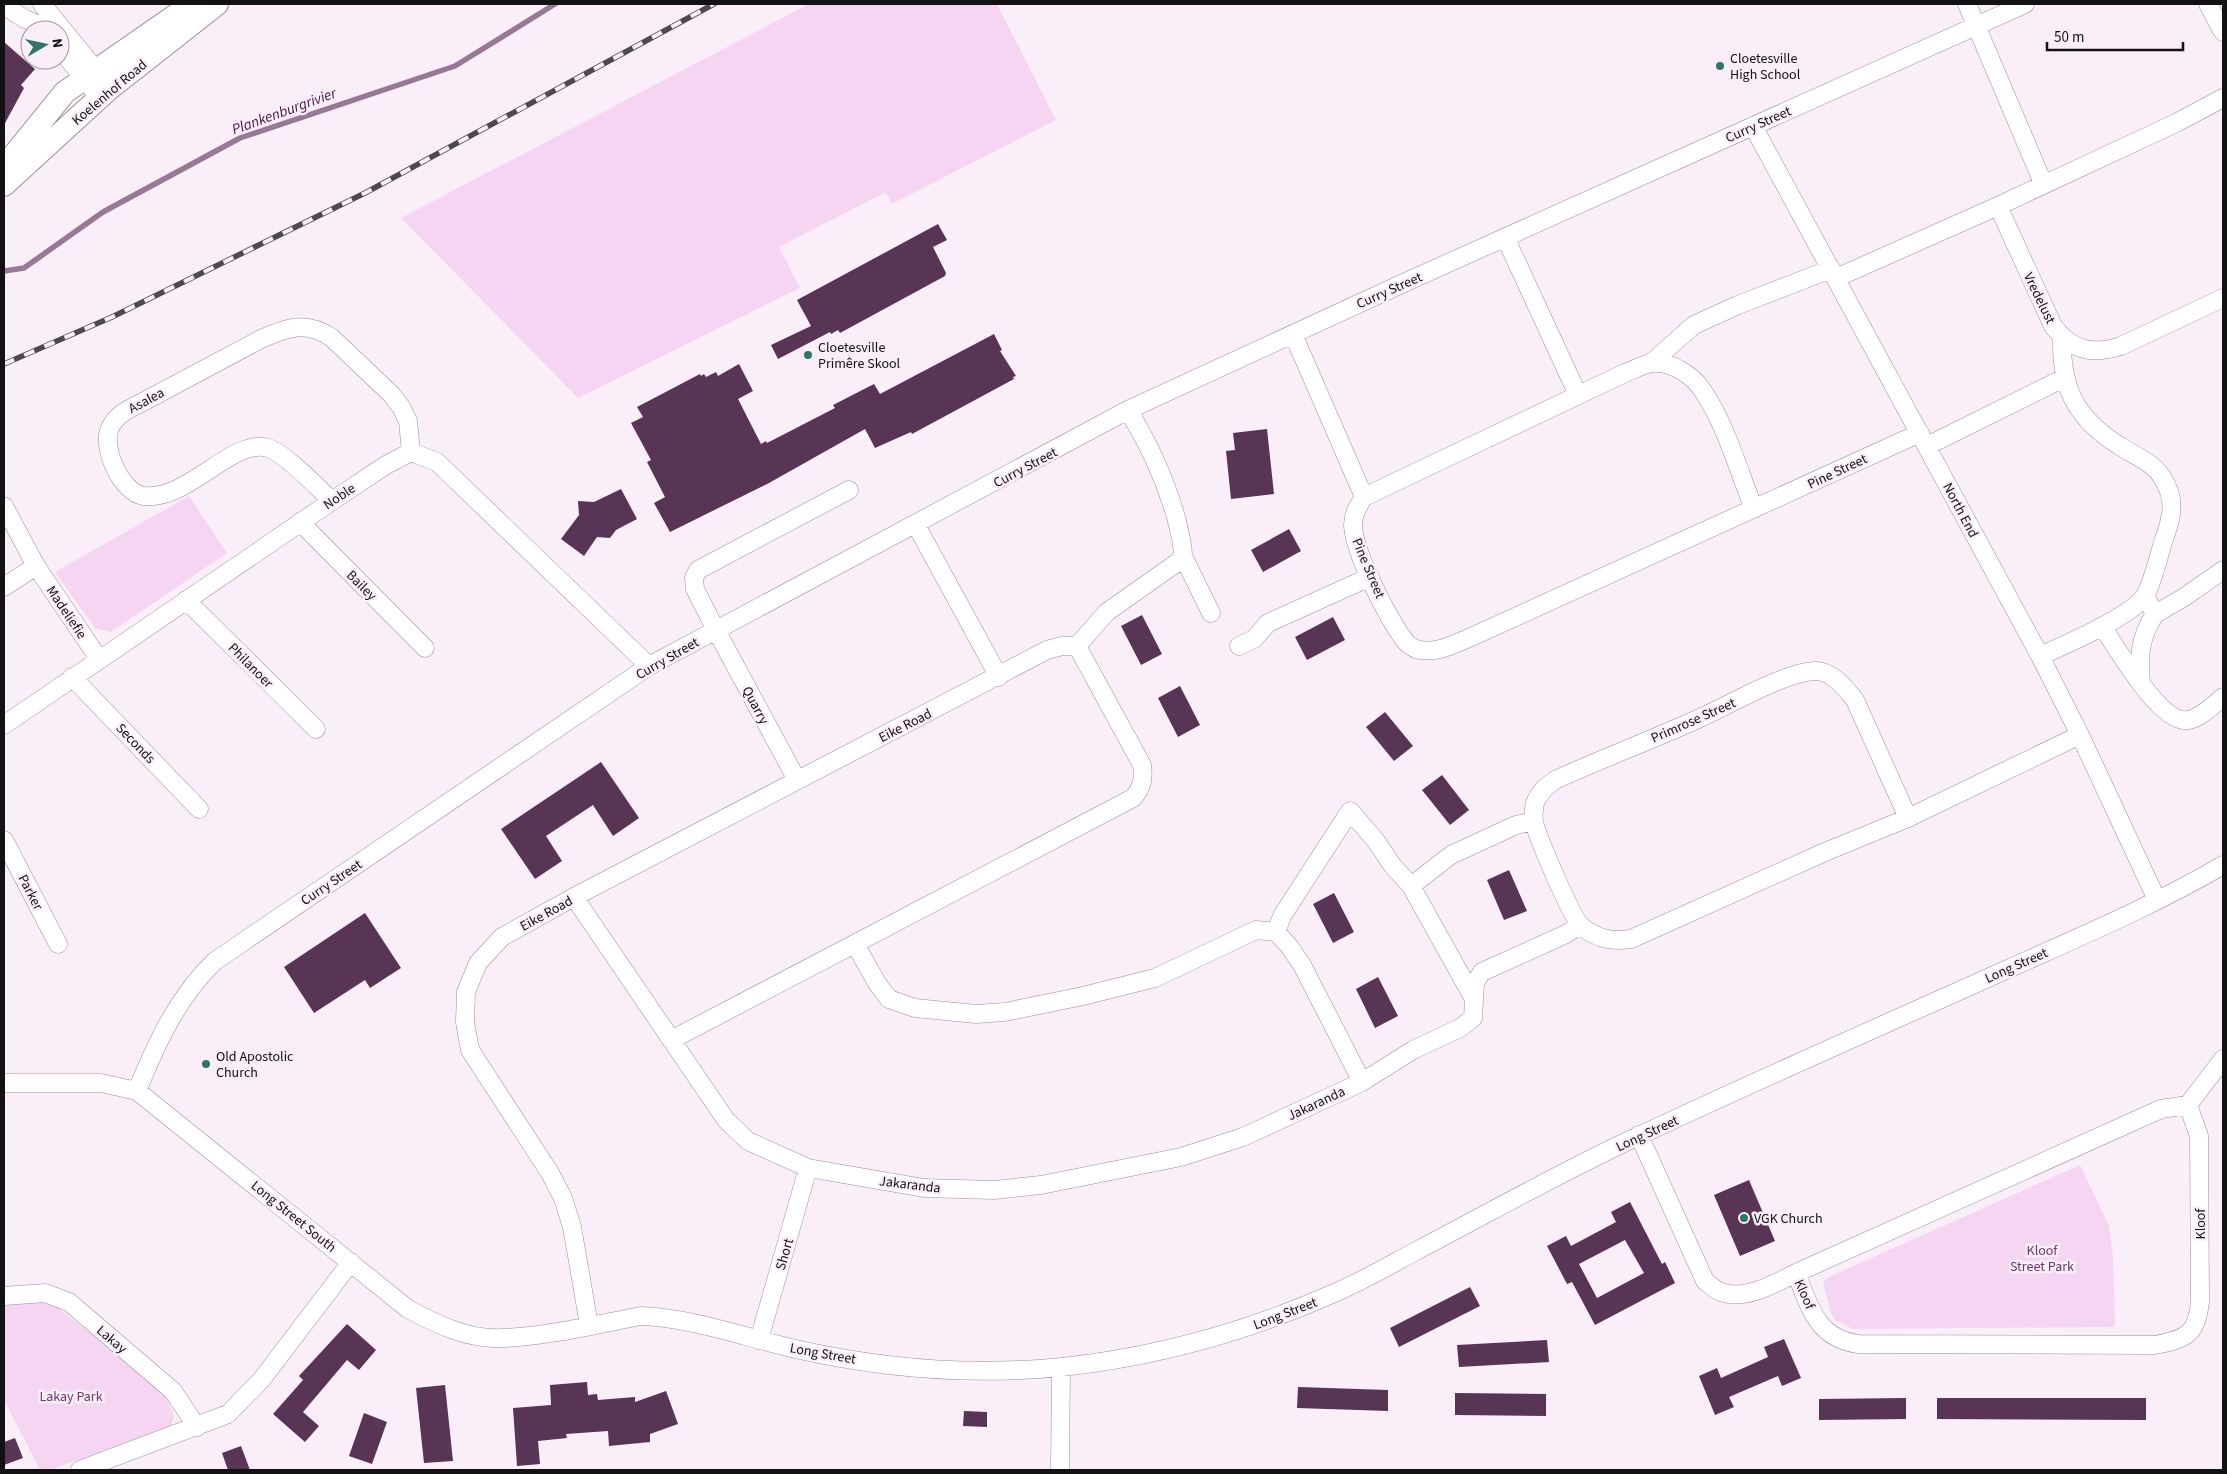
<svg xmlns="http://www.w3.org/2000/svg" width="2227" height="1474" font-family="'Source Sans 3',sans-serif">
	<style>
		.green { fill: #f6d5f3 }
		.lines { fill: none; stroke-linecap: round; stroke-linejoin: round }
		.stream { stroke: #987995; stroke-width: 5.5 }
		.building { fill: #583455; fill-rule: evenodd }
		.minor-casing { stroke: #998f98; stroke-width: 19 }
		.major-casing { stroke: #998f98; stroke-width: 24 }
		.minor { stroke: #fff; stroke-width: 18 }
		.major { stroke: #fff; stroke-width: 22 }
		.rail-casing { stroke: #4e494e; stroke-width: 5.5 }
		.rail { stroke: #faeff9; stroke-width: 4; stroke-dasharray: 11; stroke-linecap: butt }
		.poi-dot { fill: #307568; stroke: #faeff9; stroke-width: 2 }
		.labels { text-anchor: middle; stroke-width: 5; stroke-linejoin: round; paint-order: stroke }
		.poi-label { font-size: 14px; fill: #141114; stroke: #faeff9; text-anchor: start }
		.street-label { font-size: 14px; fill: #141114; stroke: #faeff9 }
		.park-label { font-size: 14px; fill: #6d386a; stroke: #faeff9 }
		.water-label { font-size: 15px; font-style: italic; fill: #461344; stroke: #faeff9 }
	</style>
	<rect width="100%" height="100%" fill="#faeff9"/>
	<path class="green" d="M809 4H997L1056 120 892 204 886 192 779 247 800 288 578 398 401 218Z
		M189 496 227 553 111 632 95 628 55 572Z
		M2080 1165 2109 1226 2113 1256 2115 1327 1853 1329 1835 1320 1830 1311 1823 1282 1831 1276Z
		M32 1303H52L147 1378 162 1392 169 1403 174 1417 171 1426 50 1470H40L4 1400V1304Z"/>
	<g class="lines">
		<path class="stream" d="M4 271 24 268 103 212 240 138 455 66 555 4"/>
	</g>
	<path class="building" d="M4 42 35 69 21 85 24 88 4 125Z
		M938 224 947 240 933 247 946 273 945 276 840 333 838 330 831 334 830 332 778 359 771 345 811 326 797 300Z
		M994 334 1002 350 1000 351 1016 376 1013 377 1014 379 912 434 911 432 875 448 865 429 769 483 670 532 654 503 665 497 647 462 651 460 631 423 643 417 637 407 700 374 701 376 704 374 706 377 716 372 718 376 739 364 753 391 738 399 761 444 766 441 767 443 835 408 833 405 874 384 880 394Z
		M1267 429 1274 494 1231 499 1226 451 1235 450 1233 433Z
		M621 489 637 519 616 530 610 538 597 537 584 556 561 539 579 515 578 501 594 502Z
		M1289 529 1301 551 1263 572 1251 550Z
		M1142 615 1162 654 1141 665 1121 626Z
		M1333 617 1345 640 1307 660 1295 637Z
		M1180 686 1200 725 1178 737 1158 698Z
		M1385 712 1413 746 1394 761 1366 727Z
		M601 762 639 818 613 836 593 805 546 836 562 861 535 879 501 829Z
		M1442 775 1469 810 1450 825 1422 790Z
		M1509 870 1527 911 1504 920 1487 880Z
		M1334 893 1354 932 1333 943 1313 904Z
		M365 913 401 968 370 988 365 980 314 1013 284 967Z
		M1378 977 1398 1016 1375 1028 1356 989Z
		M1749 1180 1775 1241 1740 1256 1714 1195Z
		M1630 1202 1662 1264 1665 1262 1675 1283 1595 1325 1572 1282 1567 1284 1547 1246 1566 1236 1571 1246 1616 1222 1611 1212ZM1625 1240 1644 1273 1597 1298 1579 1264Z
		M1470 1287 1480 1306 1399 1347 1390 1328Z
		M347 1324 376 1350 359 1370 347 1360 303 1412 319 1426 305 1442 273 1414 303 1380 299 1376Z
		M1784 1339 1801 1378 1782 1386 1778 1376 1729 1397 1734 1407 1715 1415 1699 1376 1717 1368 1721 1378 1768 1357 1764 1347Z
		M1547 1340 1549 1362 1459 1367 1457 1345Z
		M587 1382 588 1395 597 1394 598 1400 635 1397V1402L666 1391 678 1424 650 1434V1442L609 1446 608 1431 566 1434 567 1438 538 1441 540 1464 517 1466 513 1408 551 1405 550 1385Z
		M445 1385 453 1461 424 1463 416 1388Z
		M1298 1387 1388 1390V1411L1297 1408Z
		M1455 1393 1546 1394V1416L1455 1415Z
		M1906 1398V1419L1819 1420V1399Z
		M1937 1398H2146V1420L1937 1419Z
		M964 1411 987 1412V1427L963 1426Z
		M364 1413 387 1422 372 1464 349 1456Z
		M15 1438 23 1458 4 1465V1442Z
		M241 1446 250 1470H228L222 1453Z"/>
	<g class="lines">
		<g class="minor-casing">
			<path id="minor" d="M42 4 103 79
				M1967 4 2043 183
				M2208 4 2223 32
				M4 6 25 19 40 25
				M60 49 100 98
				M1753 126 2040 656 2080 735 2157 900
				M1998 206 2053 326C2072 351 2092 355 2121 346L2223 298
				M1506 239 1578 395
				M1836 278 1998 206 2176 123 2223 98
				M1293 334 1364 497
				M1651 363 1694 325 1738 305 1831 269
				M1128 410C1149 444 1165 479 1176 517 1179 530 1183 543 1183 556L1211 613
				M1927 446 2064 378
				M332 501C317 487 285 453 268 448 233 437 188 501 144 496 121 493 101 447 110 428 116 415 127 410 139 404L261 339C288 327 305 321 331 337L392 395 401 407 408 421 411 452
				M4 506 36 566 99 659
				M1754 509C1739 472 1726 425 1703 391 1693 375 1671 361 1651 363 1642 365 1633 370 1625 373L1364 497C1358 506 1353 514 1353 525 1354 553 1388 618 1405 641 1408 645 1416 650 1421 650 1438 653 1454 644 1469 638L1920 433
				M300 522 425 648
				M916 525 999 677
				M4 587 36 566
				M186 600 316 729
				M2155 614 2183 598 2223 570
				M2102 626C2116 647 2161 725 2188 720 2201 718 2213 705 2223 697
				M1077 646 1107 612 1178 562 1183 556
				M1239 646 1254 639 1268 623 1370 577
				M2040 656C2065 645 2130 617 2145 596 2152 584 2159 556 2163 542 2172 518 2177 500 2162 477 2153 463 2136 456 2123 448 2078 421 2061 391 2062 339
				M72 677 199 809
				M2141 684C2139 656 2139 638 2155 614L2145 596
				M4 725 332 501 386 465 411 452 437 462 649 666
				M797 780 716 630 695 589 694 578 698 570 849 490
				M1908 818 1855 700C1846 689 1832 671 1816 671 1787 671 1729 705 1700 718 1652 740 1603 758 1555 780 1547 786 1539 792 1535 803 1534 807 1533 817 1534 822 1537 836 1572 918 1581 926 1597 939 1612 942 1631 939L1825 852 1908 818 2080 735
				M4 840 58 944
				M1411 886 1451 855 1516 825 1534 821
				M574 897 726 1120 748 1141 808 1168 924 1188 994 1190 1041 1185 1181 1157 1243 1137 1362 1082 1413 1050 1460 1028 1473 1018 1475 983 1482 972 1566 934 1580 925
				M1276 932 1282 916 1350 811 1376 841 1392 865 1411 886 1474 999
				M855 944 877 983 889 999 915 1008 976 1014 1005 1012 1083 996 1155 978 1256 930 1276 932 1289 946 1302 965 1362 1082
				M671 1040 1133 798C1142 788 1144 779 1142 765L1077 646
				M4 1083H101L137 1091 408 1309C436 1324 469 1340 502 1338 545 1337 598 1324 641 1316 692 1318 741 1336 791 1348 878 1368 972 1376 1062 1367 1155 1357 1246 1332 1332 1294 1361 1282 1388 1266 1416 1251 1491 1212 1566 1169 1643 1134 1764 1077 1886 1024 2008 969 2081 936 2155 905 2223 865
				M137 1091C156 1044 178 996 215 961L649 666 1128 410 1408 281 2025 4
				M2188 1105 2223 1059
				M1639 1135 1705 1281C1710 1285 1715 1290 1721 1292 1745 1301 1774 1284 1796 1273L2161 1109 2188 1105 2199 1136 2200 1301C2197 1334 2187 1339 2155 1345L1858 1344C1817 1338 1810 1308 1796 1273
				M4 1296 45 1293 69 1302 173 1391 197 1427
				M589 1325 572 1227 563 1198 550 1173 470 1050 465 1022 466 992 478 963 502 937 574 897 1047 650 1062 646H1077
				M759 1340 808 1168
				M80 1470 228 1414 262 1379 351 1262
				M1060 1470 1061 1367"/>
		</g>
		<g class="major-casing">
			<path id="major" d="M4 167 65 92 192 4
				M4 185 110 88 217 4"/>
		</g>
		<use href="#minor" class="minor"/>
		<use href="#major" class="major"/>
		<g class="rail-casing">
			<path id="rail" d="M4 364 112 317 365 193 714 4"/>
		</g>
		<use href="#rail" class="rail"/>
	</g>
	<g class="poi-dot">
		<circle cx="1720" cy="66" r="5"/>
		<circle cx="808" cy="355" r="5"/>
		<circle cx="206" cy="1064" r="5"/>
		<circle cx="1744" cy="1218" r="5"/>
	</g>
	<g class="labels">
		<g class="poi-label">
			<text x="1730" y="63">Cloetesville<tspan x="1730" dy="16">High School</tspan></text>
			<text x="818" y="352">Cloetesville<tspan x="818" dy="16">Primêre Skool</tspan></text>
			<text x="216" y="1061">Old Apostolic<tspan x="216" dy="16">Church</tspan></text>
			<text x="1754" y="1223">VGK Church</text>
		</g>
		<g class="street-label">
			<text transform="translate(109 92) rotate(-40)" y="5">Koelenhof Road</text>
			<text transform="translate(1758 124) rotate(-24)" y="5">Curry Street</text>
			<text transform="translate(1389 290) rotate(-24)" y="5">Curry Street</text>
			<text transform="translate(2040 298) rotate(64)" y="5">Vredelust</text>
			<text transform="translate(146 400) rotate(-28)" y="5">Asalea</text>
			<text transform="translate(1025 467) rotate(-28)" y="5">Curry Street</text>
			<text transform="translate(1837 471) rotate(-25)" y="5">Pine Street</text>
			<text transform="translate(339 496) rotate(-34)" y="5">Noble</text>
			<text transform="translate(1961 510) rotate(62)" y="5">North End</text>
			<text transform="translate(1369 568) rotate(67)" y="5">Pine Street</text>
			<text transform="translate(362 585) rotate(45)" y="5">Bailey</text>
			<text transform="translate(67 612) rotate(56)" y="5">Madeliefie</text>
			<text transform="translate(667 658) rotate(-30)" y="5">Curry Street</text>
			<text transform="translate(251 665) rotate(45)" y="5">Philanoer</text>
			<text transform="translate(756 705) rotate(62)" y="5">Quarry</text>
			<text transform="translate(1693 720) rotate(-24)" y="5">Primrose Street</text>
			<text transform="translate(905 725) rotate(-27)" y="5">Eike Road</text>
			<text transform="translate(136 743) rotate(46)" y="5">Seconds</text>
			<text transform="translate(331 882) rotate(-34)" y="5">Curry Street</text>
			<text transform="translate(31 892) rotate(63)" y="5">Parker</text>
			<text transform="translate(546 913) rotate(-29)" y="5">Eike Road</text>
			<text transform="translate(2016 965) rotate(-24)" y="5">Long Street</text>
			<text transform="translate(1316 1103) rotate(-25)" y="5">Jakaranda</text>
			<text transform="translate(1647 1133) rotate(-25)" y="5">Long Street</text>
			<text transform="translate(910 1184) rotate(7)" y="5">Jakaranda</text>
			<text transform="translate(294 1216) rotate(39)" y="5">Long Street South</text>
			<text transform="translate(2200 1224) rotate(-90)" y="5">Kloof</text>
			<text transform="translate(784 1254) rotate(-74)" y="5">Short</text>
			<text transform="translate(1805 1294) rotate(66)" y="5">Kloof</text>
			<text transform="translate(1285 1313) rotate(-21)" y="5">Long Street</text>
			<text transform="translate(112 1339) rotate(40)" y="5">Lakay</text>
			<text transform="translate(823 1353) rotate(10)" y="5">Long Street</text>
		</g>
		<g class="park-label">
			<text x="2042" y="1255">Kloof<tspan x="2042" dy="16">Street Park</tspan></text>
			<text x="71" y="1401">Lakay Park</text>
		</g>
		<g class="water-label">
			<text transform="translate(284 111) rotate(-20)" y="5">Plankenburgrivier</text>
		</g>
	</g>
	<rect width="2227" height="1474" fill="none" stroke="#141114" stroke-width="10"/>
	<g transform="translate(45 45) rotate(81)"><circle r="24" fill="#faeff9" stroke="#9e969d"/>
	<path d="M0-4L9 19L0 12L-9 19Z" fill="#307568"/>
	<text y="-8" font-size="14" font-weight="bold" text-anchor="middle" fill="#141114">N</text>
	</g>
	<path d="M2047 42v8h136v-8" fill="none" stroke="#141114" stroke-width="2.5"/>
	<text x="2054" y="42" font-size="15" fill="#141114" stroke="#faeff9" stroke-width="4" paint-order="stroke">50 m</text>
</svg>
